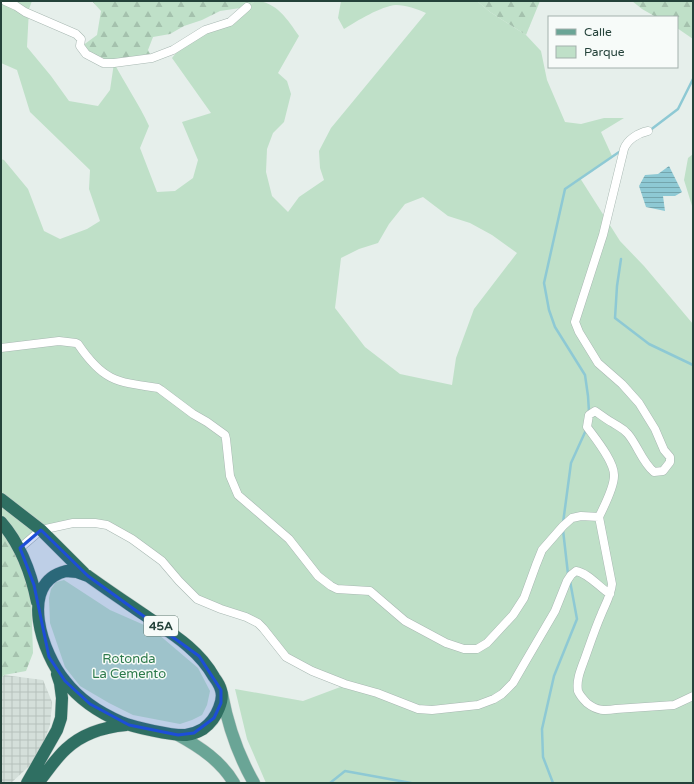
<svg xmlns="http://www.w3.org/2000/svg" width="694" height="784" font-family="'Varela Round',sans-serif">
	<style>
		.industrial { fill: url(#industrial-grid) }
		.green { fill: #bfe0c8; fill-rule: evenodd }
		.forest { fill: url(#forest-firs) }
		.water { fill: url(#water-rules) }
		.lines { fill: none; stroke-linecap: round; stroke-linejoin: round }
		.stream { stroke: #8ec9d4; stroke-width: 2.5 }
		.street-casing { stroke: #a8b8b2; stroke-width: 9 }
		.primary-casing { stroke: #c2cac8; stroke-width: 13 }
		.highway-casing { stroke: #c2cac8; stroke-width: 13 }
		.street { stroke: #fff; stroke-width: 8 }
		.primary { stroke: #6aa596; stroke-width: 12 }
		.highway { stroke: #2f6f62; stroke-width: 12 }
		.marked { fill: #1d4ed8; fill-opacity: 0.2; stroke: #1d4ed8; stroke-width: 3; stroke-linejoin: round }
		.labels { text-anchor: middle; stroke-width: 3; stroke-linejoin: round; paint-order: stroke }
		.shield { fill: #f7fbf9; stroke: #637a73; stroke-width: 1 }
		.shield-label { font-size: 12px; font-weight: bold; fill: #24423a }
		.park-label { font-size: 13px; fill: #2d7a4b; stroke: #f7fbf9 }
	</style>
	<defs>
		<pattern id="industrial-grid" width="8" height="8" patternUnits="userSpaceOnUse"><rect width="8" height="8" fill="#d4dfda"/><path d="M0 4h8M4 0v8" fill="none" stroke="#b6c1bc"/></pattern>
		<pattern id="forest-firs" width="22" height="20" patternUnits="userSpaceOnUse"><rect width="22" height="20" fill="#bfe0c8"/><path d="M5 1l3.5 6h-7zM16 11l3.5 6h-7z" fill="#a4c1ad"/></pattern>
		<pattern id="water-rules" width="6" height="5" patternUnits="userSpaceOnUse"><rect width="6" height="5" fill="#8ec9d4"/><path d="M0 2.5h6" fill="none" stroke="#74a5ad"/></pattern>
	</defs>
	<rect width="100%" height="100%" fill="#e6efeb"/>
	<path class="industrial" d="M4 675 43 680 52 702 50 725 38 758 11 783H1V679Z"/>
	<path class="green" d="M1 1H32L29 9 27 47 51 76 69 101 98 106 110 90 114 63C125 84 139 104 149 126L140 148 157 192 175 191 193 178 198 160 182 122 211 113 172 58 184 43 230 22 255 1C276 1 288 20 299 36L278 73 287 81 291 94 284 122 273 133 267 149 266 172 272 196 288 212 299 197 324 180 320 168 319 151 331 128 426 13C417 9 406 5 396 5 381 6 357 21 344 29L338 18 341 1H477L490 12 526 35 541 51 547 80 565 122 581 124 604 118H624L601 132 612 156 580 178 620 241 644 266 693 324V783H266L247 739 235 689 303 701 343 686 294 661 246 616 206 605 162 558 96 523 40 530 20 548 1 522V159L4 160 28 189 44 231 60 239 87 229 100 221 89 189 90 170 30 112 17 70 1 63ZM423 197 448 216 470 223 492 235 517 253 474 309 456 358 452 385 400 374 365 347 335 308 341 258 359 249 378 243 389 224 405 204Z
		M693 154V209L684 180 688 158Z
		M64 580 110 610 151 628 198 668 210 691 207 705 202 715 192 720 180 724 133 715 109 703 80 686 65 667 50 623 49 598 51 589 56 582Z"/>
	<path class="forest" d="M92 1H255L247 7 220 11 202 20 184 26 170 34 153 37 148 50 152 57 103 63 82 46 97 35 101 11Z
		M477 1H540L526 35 490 12Z
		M632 1H693V39L677 28V17H656L642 9Z
		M1 522 9 531 31 596 33 653 26 671 4 675 1 679Z"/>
	<path class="water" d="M669 166 682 192 675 196H663L665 211 646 207 639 186 645 175 658 174Z"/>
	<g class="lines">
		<path class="stream" d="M649 131 678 109 693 79
			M621 259 617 286 615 318 649 344 693 365
			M589 412 588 396 585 375 555 327 549 310 544 283 565 189 622 150
			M563 523 571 463 586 430
			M563 530 568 574
			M330 783 345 771 411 783
			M553 783 543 757 542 729 554 676 577 619 570 581"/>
		<g class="street-casing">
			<path id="street" d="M5 1 16 6 25 12 76 34 81 39 80 46 86 54 103 63H114L152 58 173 50 205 30 230 22 247 7
				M1 348 59 341 76 343 78 344C103 381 116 382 158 388L161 390 193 414 207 422 225 435 226 439 230 476 238 495 289 539 318 576 331 586 337 589 370 591 405 621 446 643 464 649H477L487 643 513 615 524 598 536 565 542 550 563 526 572 518 581 516 599 517 612 584C611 595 605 605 601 615 595 629 590 644 585 658 581 669 576 680 578 691 580 696 584 700 587 703 597 711 605 711 616 709L674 705 693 696
				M599 517C604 506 614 488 614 476 615 462 595 438 587 427L589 415 595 411C601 415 607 420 613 423 619 427 623 428 628 434 638 446 642 462 654 472L663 471 670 462V457L664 450 655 429 639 403 622 384 598 363 579 332 575 322 603 235 624 149C627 140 638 133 648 131
				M20 548 41 530 73 523H95L107 525 132 539 162 561 179 581 197 599 221 609 246 617 258 623 263 628 286 657 312 671 345 684 377 693 418 709 432 710 478 705 494 699 502 694 513 683 524 664 555 611 567 581 571 575 576 571C588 573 599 587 610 594"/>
		</g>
		<g class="primary-casing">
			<path id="primary" d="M222 694C228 726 238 755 254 783
				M178 735C200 747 221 761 234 783"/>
		</g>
		<g class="highway-casing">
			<path id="highway" d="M1 499 41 530 84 573
				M1 522C21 545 31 572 37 602
				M66 571 77 572 88 576C106 589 124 601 143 614 169 632 198 648 214 677 217 681 220 686 221 690 223 696 221 703 219 708 216 716 210 724 203 729 198 732 192 734 186 735 173 736 133 727 121 722 100 713 79 699 65 681 43 655 17 583 66 571Z
				M27 783 57 730 61 718 62 698 60 683 57 674
				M38 783C47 772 55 759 66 749 83 733 104 727 126 725"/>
		</g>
		<use href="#street" class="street"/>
		<use href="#primary" class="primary"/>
		<use href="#highway" class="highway"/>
	</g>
	<path class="marked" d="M41 530 88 576 199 656 221 690V703L214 718 194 733 178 735 129 725 90 704 65 681 49 657 34 585 20 548Z"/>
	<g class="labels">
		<rect class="shield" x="144" y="616" width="34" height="20" rx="3"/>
		<g class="shield-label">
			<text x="161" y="630">45A</text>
		</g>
		<g class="park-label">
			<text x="129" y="663">Rotonda<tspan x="129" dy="15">La Cemento</tspan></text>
		</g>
	</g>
	<rect width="694" height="784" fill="none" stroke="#24423a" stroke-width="4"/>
	<rect x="548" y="16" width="130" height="52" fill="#f7fbf9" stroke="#a3b1ad"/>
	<rect x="556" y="29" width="20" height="6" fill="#6aa596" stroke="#a3b1ad"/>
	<text x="584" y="36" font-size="12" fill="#24423a">Calle</text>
	<rect x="556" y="46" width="20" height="12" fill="#bfe0c8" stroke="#a3b1ad"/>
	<text x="584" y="56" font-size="12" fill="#24423a">Parque</text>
</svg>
